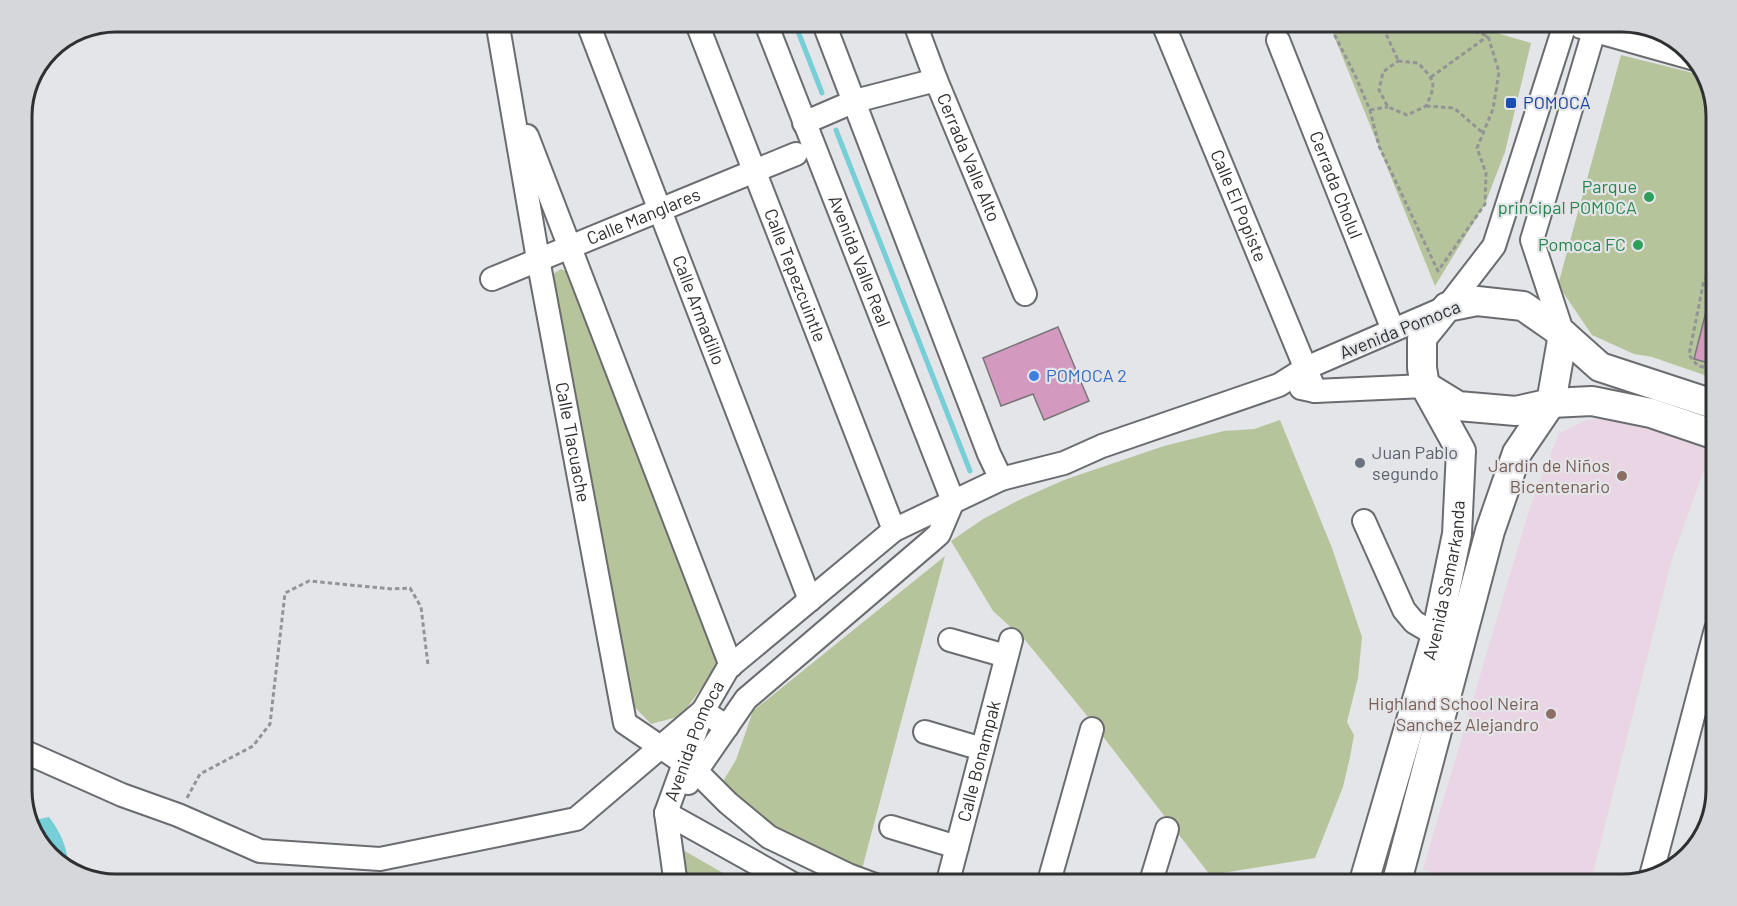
<svg xmlns="http://www.w3.org/2000/svg" width="1737" height="906" font-family="Barlow,sans-serif">
	<style>
		.education { fill: #e9d5e4 }
		.green { fill: #b6c49c }
		.water { fill: #76cfd6 }
		.lines { fill: none; stroke-linecap: round; stroke-linejoin: round }
		.stream { stroke: #76cfd6; stroke-width: 5 }
		.building { fill: #d399bf; stroke: #797678; stroke-width: 1.5 }
		.minor-casing { stroke: #6b6c6f; stroke-width: 26 }
		.major-casing { stroke: #6b6c6f; stroke-width: 32 }
		.path { stroke: #939496; stroke-width: 3; stroke-dasharray: 4.5 3; stroke-linecap: butt }
		.minor { stroke: #fff; stroke-width: 22 }
		.major { stroke: #fff; stroke-width: 28 }
		.transit-dot { fill: #1a4fb4; stroke: #e4e5e9; stroke-width: 2 }
		.leisure-dot { fill: #2e9e5b; stroke: #e4e5e9; stroke-width: 2 }
		.shop-dot { fill: #3f7fe0; stroke: #e4e5e9; stroke-width: 2 }
		.worship-dot { fill: #6b7280; stroke: #e4e5e9; stroke-width: 2 }
		.education-dot { fill: #8d6e63; stroke: #e4e5e9; stroke-width: 2 }
		.labels { text-anchor: middle; stroke-width: 4.5; stroke-linejoin: round; paint-order: stroke }
		.transit-label { font-size: 18px; fill: #164399; stroke: #e4e5e9; text-anchor: start }
		.street-label { font-size: 18px; fill: #2f3031; stroke: #e4e5e9 }
		.leisure-label { font-size: 18px; fill: #27864d; stroke: #e4e5e9; text-anchor: end }
		.shop-label { font-size: 18px; fill: #366cbe; stroke: #e4e5e9; text-anchor: start }
		.worship-label { font-size: 18px; fill: #5b616d; stroke: #e4e5e9; text-anchor: start }
		.education-label { font-size: 18px; fill: #785e54; stroke: #e4e5e9; text-anchor: end }
		.rim { fill: none; stroke: #2f3031; stroke-width: 3 }
	</style>
	<rect width="100%" height="100%" fill="#e4e5e9"/>
	<path class="education" d="M1636 417 1714 442 1672 559 1590 885H1471L1423 869 1529 510 1559 433 1587 420Z"/>
	<path class="green" d="M1328 21H1456L1531 43 1505 152 1485 204 1435 286Z
		M1621 55 1705 76 1716 110V379L1652 357 1634 354 1592 335 1558 285Z
		M561 269 570 273 721 661 681 716 651 724 625 697 551 275Z
		M1280 420 1332 548 1362 637 1358 678 1347 722 1354 735 1350 757 1343 787 1315 858 1210 875 1084 712 1025 640 993 611 951 541 983 519 1019 500 1064 480 1164 446 1224 431 1254 429Z
		M945 556 862 869 770 835 719 788 736 760 753 711Z
		M676 846 744 885H682Z"/>
	<path class="water" d="M49 817C62 834 68 850 69 871L37 843 29 820H35Z"/>
	<g class="lines">
		<path class="stream" d="M794 21 822 93
			M836 130 970 471"/>
	</g>
	<path class="building" d="M1711 292 1716 293V365L1694 359Z
		M1058 327 1089 401 1044 420 1033 394 1001 406 983 358Z"/>
	<g class="lines">
		<g class="minor-casing">
			<g id="minor">
				<path id="s1" d="M497 21 538 259 625 723 696 771 728 803 769 837 848 875 875 885"/>
				<path id="s2" d="M587 21 810 600"/>
				<path id="s3" d="M696 21 894 530"/>
				<path id="s4" d="M765 21 953 501"/>
				<path d="M823 21 989 454 1001 479"/>
				<path id="s5" d="M914 21 936 80 1025 294"/>
				<path id="s6" d="M1162 21 1315 391"/>
				<path d="M1581 27 1695 59"/>
				<path id="s7" d="M1278 40 1393 330"/>
				<path d="M804 123 855 101 936 80"/>
				<path d="M527 136 731 666"/>
				<path id="s8" d="M492 279 796 154"/>
				<path d="M1563 334 1532 240 1597 21"/>
				<path d="M1301 388 1315 391 1425 386"/>
				<path d="M1364 521 1404 610 1414 622 1436 635"/>
				<path d="M950 640 1006 656"/>
				<path d="M925 732 982 749"/>
				<path d="M21 750 122 795 178 815 260 851 380 859 576 819 703 711 727 727"/>
				<path d="M688 783 746 699 930 542 939 534 953 501"/>
				<path d="M666 813 795 885"/>
				<path d="M891 827 957 847"/>
				<path d="M1651 876 1716 629"/>
				<path id="s9" d="M676 885 666 813 703 711 728 668 894 530 1001 479 1064 463 1102 446 1279 385 1306 368 1447 307 1494 246 1566 21"/>
				<path id="s10" d="M947 885 1011 640"/>
				<path d="M1048 885 1092 729"/>
				<path d="M1150 885 1167 829"/>
			</g>
		</g>
		<g class="major-casing">
			<g id="major">
				<path d="M1427 387 1458 406 1516 411 1551 403 1592 401 1651 413 1716 435"/>
				<path id="s11" d="M1363 885 1436 635 1457 534 1461 451 1425 386 1422 368V338L1447 307 1477 301 1523 306 1563 334 1600 367 1716 405"/>
				<path d="M1396 885 1490 531 1517 453 1551 403 1563 334"/>
			</g>
		</g>
		<path class="path" d="M1333 21 1331 28 1355 75 1370 110 1379 146 1438 271 1485 204 1486 173 1477 148 1493 109 1499 72 1488 36 1444 21
			M1380 21 1398 60
			M1398 61 1418 63C1435 81 1437 83 1426 106L1407 115 1388 107 1379 90 1383 72Z
			M1431 77 1488 36
			M1426 106 1454 108 1482 132
			M1370 110 1388 107
			M1716 256 1712 272 1704 280 1689 355 1698 366 1716 370
			M187 798 200 774 253 746 270 724 285 593 309 581 392 589 410 588 421 607 428 665"/>
		<use href="#minor" class="minor"/>
		<use href="#major" class="major"/>
	</g>
	<rect class="transit-dot" x="1505" y="97" width="12" height="12" rx="3"/>
	<g class="leisure-dot">
		<circle cx="1649" cy="197" r="6"/>
		<circle cx="1638" cy="245" r="6"/>
	</g>
	<circle class="shop-dot" cx="1034" cy="376" r="6"/>
	<circle class="worship-dot" cx="1360" cy="463" r="6"/>
	<g class="education-dot">
		<circle cx="1622" cy="476" r="6"/>
		<circle cx="1551" cy="714" r="6"/>
	</g>
	<g class="labels">
		<g class="transit-label">
			<text x="1523" y="109">POMOCA</text>
		</g>
		<g class="street-label">
			<text dy="6" stroke="none"><textPath href="#s5" startOffset="147">Cerrada Valle Alto</textPath></text>
			<text dy="6" stroke="none"><textPath href="#s7" startOffset="156">Cerrada Cholul</textPath></text>
			<text dy="6" stroke="none"><textPath href="#s6" startOffset="200">Calle El Popiste</textPath></text>
			<text dy="6" stroke="none"><textPath href="#s8" startOffset="164">Calle Manglares</textPath></text>
			<text dy="6" stroke="none"><textPath href="#s4" startOffset="258">Avenida Valle Real</textPath></text>
			<text dy="6" stroke="none"><textPath href="#s3" startOffset="273">Calle Tepezcuintle</textPath></text>
			<text dy="6" stroke="none"><textPath href="#s2" startOffset="310">Calle Armadillo</textPath></text>
			<text transform="translate(1400 330) rotate(-22)" y="6">Avenida Pomoca</text>
			<text dy="6" stroke="none"><textPath href="#s1" startOffset="428">Calle Tlacuache</textPath></text>
			<text dy="6" stroke="none"><textPath href="#s11" startOffset="316">Avenida Samarkanda</textPath></text>
			<text dy="6" stroke="none"><textPath href="#s9" startOffset="150">Avenida Pomoca</textPath></text>
			<text dy="6" stroke="none"><textPath href="#s10" startOffset="128">Calle Bonampak</textPath></text>
		</g>
		<g class="leisure-label">
			<text x="1637" y="193">Parque<tspan x="1637" dy="21">principal POMOCA</tspan></text>
			<text x="1626" y="251">Pomoca FC</text>
		</g>
		<g class="shop-label">
			<text x="1046" y="382">POMOCA 2</text>
		</g>
		<g class="worship-label">
			<text x="1372" y="459">Juan Pablo<tspan x="1372" dy="21">segundo</tspan></text>
		</g>
		<g class="education-label">
			<text x="1610" y="472">Jardin de Niños<tspan x="1610" dy="21">Bicentenario</tspan></text>
			<text x="1539" y="710">Highland School Neira<tspan x="1539" dy="21">Sanchez Alejandro</tspan></text>
		</g>
	</g>
	<path d="M0 0H1737V906H0ZM116 32H1622A84 84 0 0 1 1706 116V790A84 84 0 0 1 1622 874H116A84 84 0 0 1 32 790V116A84 84 0 0 1 116 32Z" fill="#d6d7da" fill-rule="evenodd"/>
	<path class="rim" d="M116 32H1622A84 84 0 0 1 1706 116V790A84 84 0 0 1 1622 874H116A84 84 0 0 1 32 790V116A84 84 0 0 1 116 32Z"/>
</svg>
